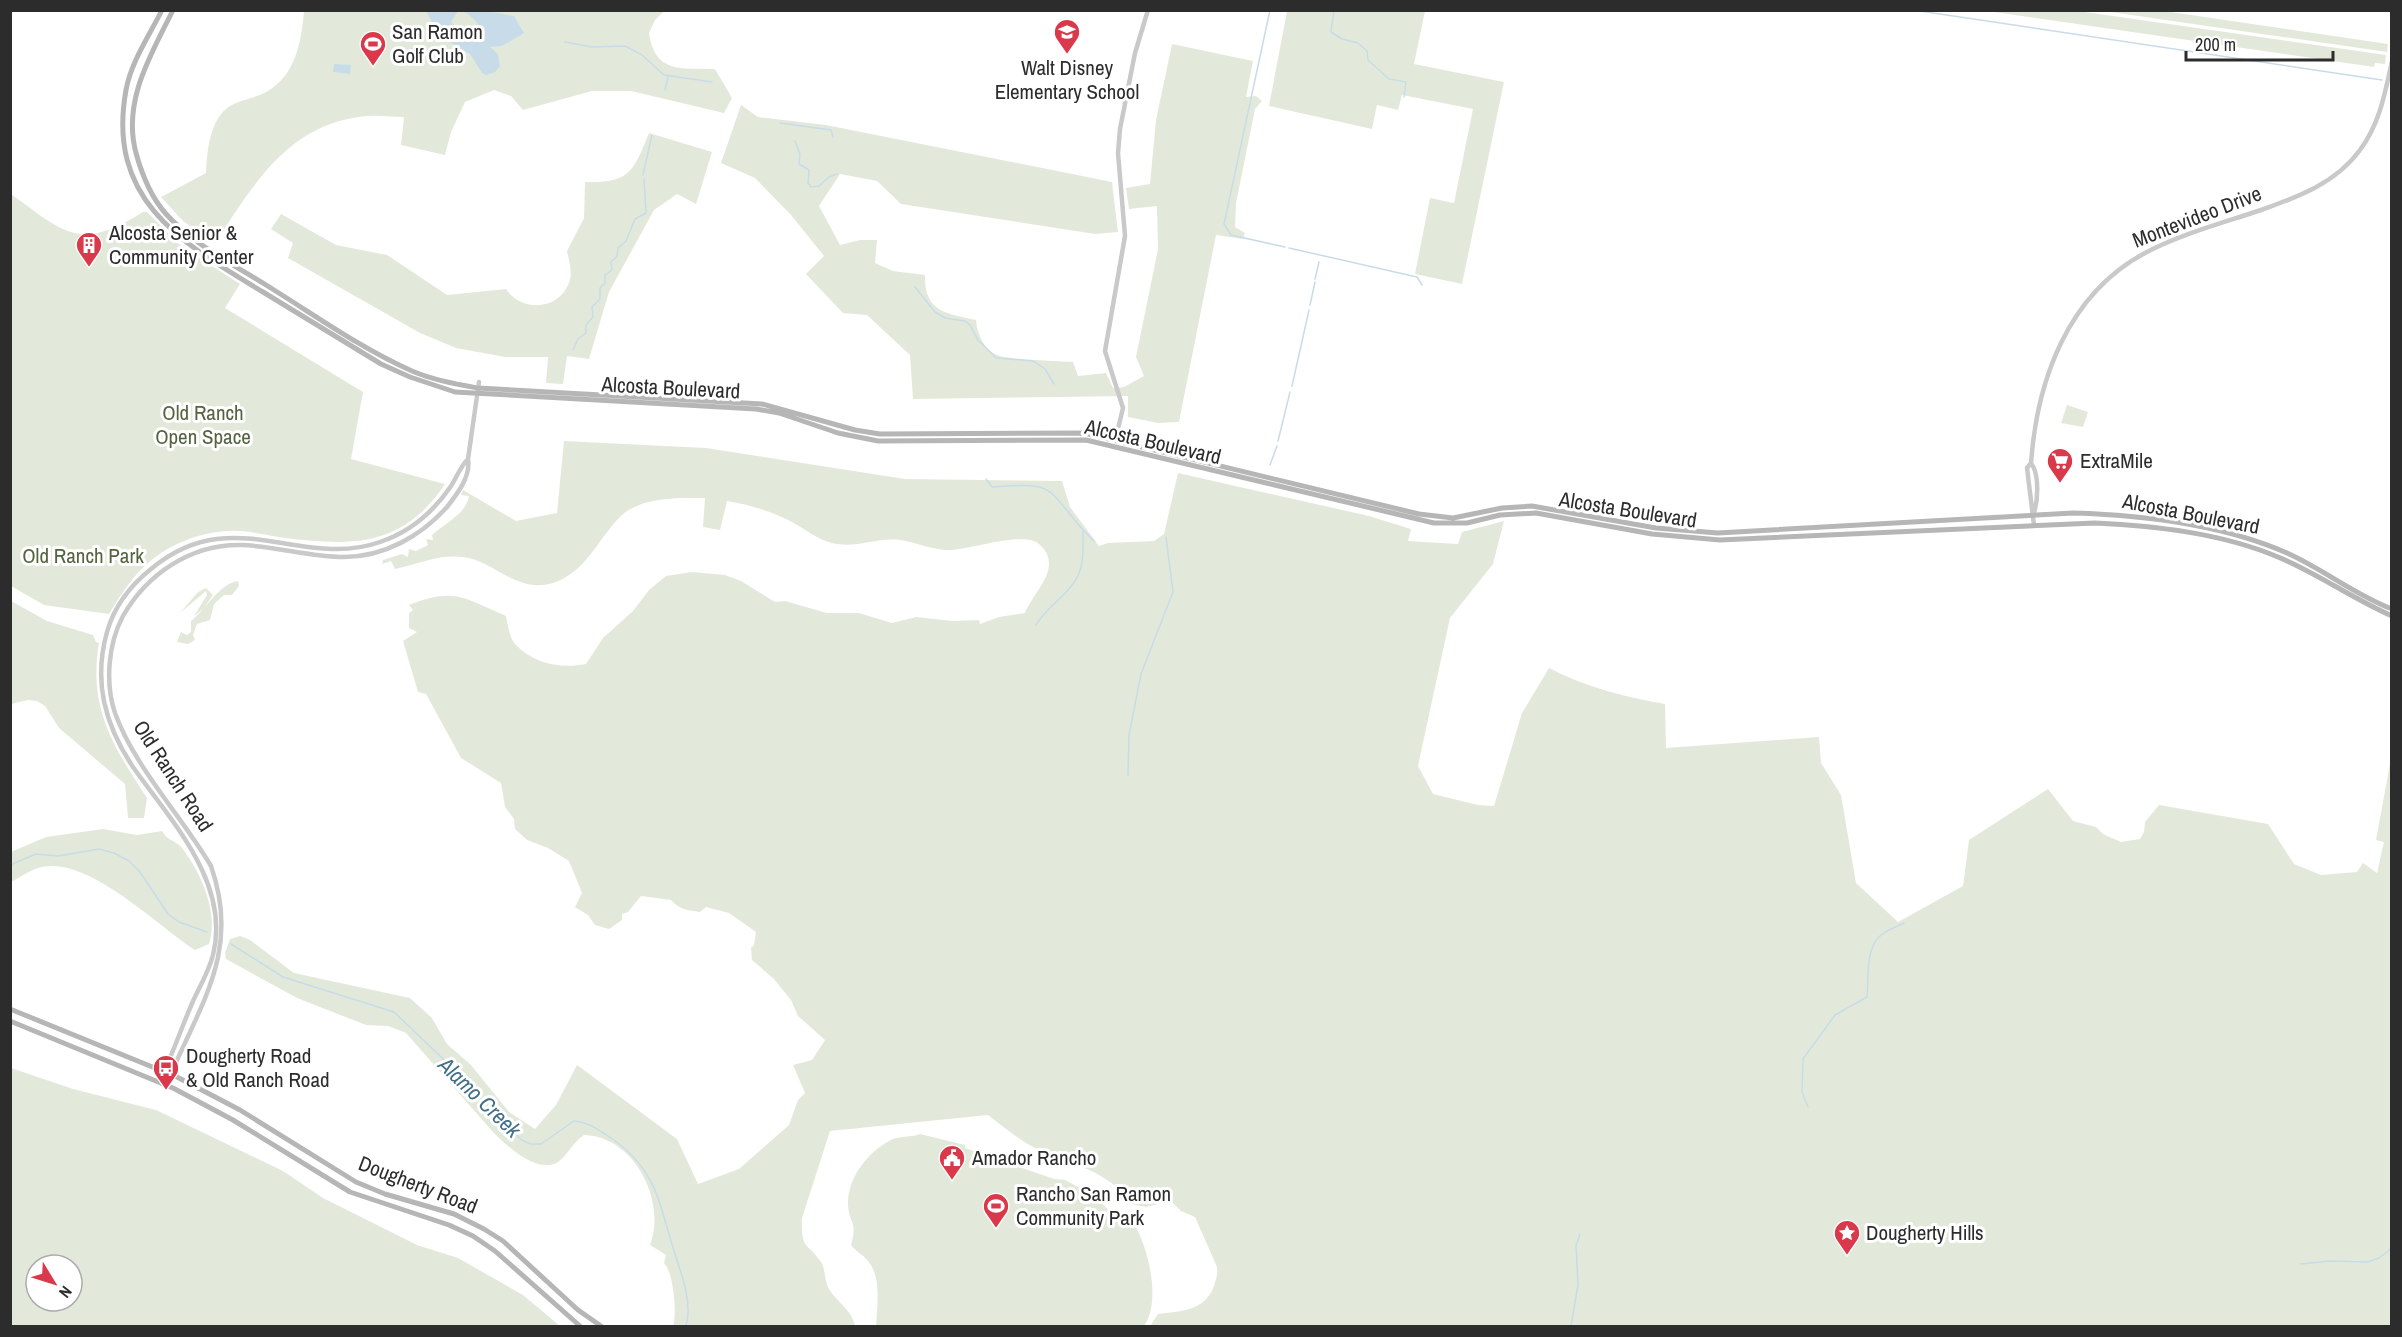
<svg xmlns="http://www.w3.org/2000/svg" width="2402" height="1337" font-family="'Archivo Narrow',sans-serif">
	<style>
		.green { fill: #e3e9da; fill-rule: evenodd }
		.water { fill: #c7dce8 }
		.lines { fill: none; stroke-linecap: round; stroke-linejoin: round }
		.stream { stroke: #c7dce8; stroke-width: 1.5 }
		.tertiary { stroke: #c9c9c9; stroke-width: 4.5 }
		.secondary { stroke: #b6b6b6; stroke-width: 5 }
		.labels { text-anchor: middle; stroke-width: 6; stroke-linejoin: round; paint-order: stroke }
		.poi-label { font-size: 21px; fill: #2c2c2c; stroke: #fff; text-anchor: start }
		.street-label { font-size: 21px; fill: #2c2c2c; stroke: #fff }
		.park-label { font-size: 21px; fill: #51643d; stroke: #fff }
		.water-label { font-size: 22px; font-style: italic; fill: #406f88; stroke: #fff }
	</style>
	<rect width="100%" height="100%" fill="#fff"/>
	<path class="green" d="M304 11H664L655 20 649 33C655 74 681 68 715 69L732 98 724 113 631 91H592L523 110 511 96 494 90 465 102 451 132 445 155 401 145 404 117C392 117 379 115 368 116 289 122 254 184 215 243L183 221 161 197 206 173C207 154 209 123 226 109 233 102 250 99 260 95 295 80 301 44 304 11Z
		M1287 11H1425L1414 64 1504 82 1462 284 1415 274 1430 198 1454 203 1473 109 1402 95 1398 110 1377 105 1372 129 1269 106Z
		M1987 11H2078L2386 55 2385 64 2375 63 2374 67Z
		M2104 11H2164L2388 44 2387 52Z
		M1172 44 1253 61 1246 97 1256 96 1262 101 1255 109 1236 203 1235 227 1245 233 1243 239 1216 235 1179 422 1158 423 1128 417V396L913 399 910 355 867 315 843 313 806 274 824 256 791 215 755 178 721 163 741 105 758 117 826 125 1112 182 1118 232 1095 234 901 204 877 181 840 174 819 206 840 245 860 240H877L875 263 893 271 925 275C924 312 946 313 976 320 977 332 983 349 997 355 1009 360 1057 361 1073 362L1078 376 1106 373 1113 388 1124 387 1144 376 1136 357 1158 249 1157 206 1129 209 1126 188 1150 184 1156 120Z
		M649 133 712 152 696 204 677 194 654 210 609 292 589 359 567 356 563 384 546 383 548 357H505L456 348 420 333 288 258 293 243 271 229 281 214 336 245 387 255 447 295 506 289C522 312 558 311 569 283 573 273 569 261 567 251L584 218 585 182C630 183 633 172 649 133Z
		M11 194C65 233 79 252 143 212H147L181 246 240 284 225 308 363 392 351 459 445 484C401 550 347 546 278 537 261 534 245 530 228 531 200 532 168 545 148 563 131 578 120 596 109 614L44 605 11 586Z
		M2067 405 2088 412 2083 427 2061 423Z
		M564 441 706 448 905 479 1062 481 1070 507 1099 546 1108 543 1154 541 1164 534 1178 473 1369 516 1411 529 1408 541 1458 544 1462 532 1504 521 1493 564 1450 618 1418 766 1433 794 1478 805 1494 806 1522 713 1549 668C1588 688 1622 696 1665 704L1666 748 1819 737 1821 763 1841 795 1856 883 1898 922 1963 886 1969 840 2048 789 2073 821 2096 827 2103 834 2121 842 2140 839 2144 832 2145 822 2159 805 2268 824 2294 864 2321 875 2357 872 2363 863 2377 873 2384 842 2376 840 2391 759V1326H1150L1158 1314C1181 1311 1205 1311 1214 1286 1216 1279 1218 1274 1217 1267L1195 1217 1181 1211 1171 1201 1146 1207 1131 1204C1108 1169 1072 1166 1037 1149 1022 1142 1001 1125 988 1115L830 1131 802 1218C801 1251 807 1241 821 1262 826 1270 824 1280 829 1289 837 1302 852 1310 855 1326H673C677 1315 674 1273 664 1263L666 1255 650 1245C667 1201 634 1136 584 1135 573 1142 568 1155 558 1162 537 1175 506 1145 493 1132L406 1033 388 1026 366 1025 297 998 226 959 225 953 230 939 240 936 250 940 294 973 410 998 432 1018 447 1044 471 1065 509 1112 535 1129 556 1105 577 1065 677 1139 698 1184 739 1169 789 1125 798 1100 805 1093 793 1065 812 1060 825 1040 798 1016 791 1000 774 979 752 960 751 948 754 945 756 932 729 913 706 907 700 912C687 910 680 910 671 900L641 896 628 912 622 914V920L609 929 595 925 588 915 575 907 582 893 569 861 548 848 527 840 515 829 514 819 505 807 501 783 461 758 426 694 418 692 403 641 417 632 409 628V613L413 610 409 605C454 587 464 598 506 616 508 624 509 637 515 644 533 664 562 669 586 664L603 638 633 611 649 590 666 576 692 572 725 575 741 581 775 602 785 601 827 613H859L892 623 916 617 953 621 979 620 980 624 999 617 1025 613C1033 592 1065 567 1039 544 1023 530 969 551 945 550 930 549 915 542 900 540 877 537 856 549 832 543 817 539 806 530 792 522 771 511 750 505 727 501L720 530 703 527 705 498C679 498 642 496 621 516 598 538 587 572 553 583 516 594 495 561 463 557 439 554 418 564 395 569L391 561 382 564 383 560 402 554 408 557 409 549 416 551 428 545 426 539 433 540 432 535C444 524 467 513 469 496L461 495 463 490 516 521 557 513Z
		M238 581 239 586 232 595H224L214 604 210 620 197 624 193 635 195 640 188 644 177 642 181 632 187 635 191 632V621C205 610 220 583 238 581Z
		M206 588 213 595 203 609 194 616 207 595 206 591 180 613 198 592Z
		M11 601 47 621 93 635 96 642 99 643C88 708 113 746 147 798L144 818H128L125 784 59 728 45 706 37 701 28 700 11 704Z
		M103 829 137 835 162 831C167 841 176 840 182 848 201 873 219 912 209 944L195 950C157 926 83 850 35 869 27 872 19 878 11 882V852L46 837Z
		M11 1068 73 1089 156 1110 283 1171 323 1198 417 1245 458 1258 523 1295 560 1326H11ZM36 1265H72V1301H36Z
		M920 1134 965 1145V1148L1054 1179 1065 1180 1091 1194 1119 1219H1131C1148 1243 1162 1301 1144 1326H876C877 1306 882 1278 868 1261 864 1255 856 1252 851 1245 858 1221 849 1224 848 1205 847 1178 869 1150 893 1139 902 1136 913 1137 920 1134Z"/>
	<path class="water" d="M426 11H458L451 22 460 36 470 41 479 38C483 25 473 17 463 11H487L514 16 524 33 502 46 490 47 498 54 500 66 495 72 486 75 482 73 470 54 439 36Z
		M334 64 351 65 350 74 333 72Z"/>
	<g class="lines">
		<path class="stream" d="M1270 10 1224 224 1231 235 1285 247
			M1334 10 1331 32 1342 39 1358 43 1367 51 1368 60 1389 79 1406 82 1404 97
			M1913 10 2382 80
			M565 42 592 47 625 46 642 55 664 75 712 82
			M665 90 668 77
			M780 123 831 130 833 137
			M795 141 800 154 799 164 809 170 808 183 811 187 819 186 829 177 837 174
			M643 175 652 135
			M1289 248 1417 277 1422 285
			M1315 279 1319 262
			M915 287 935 312 945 318 965 321 970 325 978 340 996 358 1033 361 1045 369 1054 384
			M1310 305 1315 282
			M573 350 578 339 586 333V325L593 317 592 307 600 299V288L605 283V275L612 270 611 262 617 256 618 248 626 241 635 219 646 213 644 179
			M1292 386 1309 310
			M1278 441 1290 392
			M1270 465 1277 446
			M986 479 992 487C1055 483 1044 484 1083 530 1083 542 1084 555 1081 567 1075 592 1048 604 1036 625
			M1083 530 1094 541
			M1128 776 1129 735 1141 674 1173 592 1166 537
			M10 865 36 854 58 856 99 849 114 853 129 861 140 872 168 914 179 922 207 932
			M231 944 283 977 394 1012 461 1076 503 1124 522 1140 530 1144H541L574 1121C589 1122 598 1130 611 1138 656 1169 659 1202 674 1251 681 1273 693 1303 686 1326
			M1808 1107 1802 1092 1803 1059 1835 1015 1867 997C1869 980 1865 951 1879 937 1885 930 1897 927 1904 923
			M2301 1264 2330 1261 2368 1262 2379 1258 2392 1248
			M1571 1326 1578 1285 1576 1246 1580 1234"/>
		<path class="tertiary" d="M1115 441 1123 408 1105 351 1125 236 1118 153 1120 129 1135 53 1148 10
			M2031 463C2040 475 2038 502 2033 516
			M2034 525 2027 468 2031 463C2037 380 2068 294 2145 253 2181 234 2223 223 2261 210 2298 197 2336 183 2360 150 2380 123 2385 93 2392 61
			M167 1073 174 1067C206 995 239 946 211 866 182 817 134 766 115 713 105 683 108 644 123 616 147 574 191 544 241 545 276 546 309 557 344 557 384 557 421 536 447 507 458 493 471 476 468 459L479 382
			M162 1084 167 1065C176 1044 184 1022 193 1001 200 986 209 971 213 955 231 883 171 821 133 767 105 725 93 682 107 632 114 607 131 585 151 569 231 501 301 570 380 542 410 532 434 511 451 486 457 477 460 467 468 459"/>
		<path class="secondary" d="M162 10C149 36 131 62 126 90 106 201 182 243 263 292 303 316 342 340 381 364L410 377 455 392 756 409 779 413 838 433 878 441 1086 440 1434 523H1467L1500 515 1536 513 1652 534 1720 540 2095 523C2156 526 2221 533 2278 557 2317 573 2353 599 2392 616
			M173 10C151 55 122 101 136 153 142 175 151 197 166 214 195 246 238 267 274 290 319 318 364 350 412 371 433 380 456 384 478 388L762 404 855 430 880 434 1084 433 1419 514 1453 518 1502 508 1532 506 1656 528 1718 533 2073 513C2143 515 2221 524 2287 553 2323 569 2355 595 2392 609
			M10 1009 177 1077 240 1110 356 1182 385 1194 454 1214 484 1229 503 1241 578 1310 601 1326
			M10 1021 173 1088 233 1120 350 1192 449 1225 473 1236 495 1251 580 1326"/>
	</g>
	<defs>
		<g id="school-pin" transform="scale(1.35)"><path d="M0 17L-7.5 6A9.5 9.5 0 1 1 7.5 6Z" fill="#d9394a" stroke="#fff"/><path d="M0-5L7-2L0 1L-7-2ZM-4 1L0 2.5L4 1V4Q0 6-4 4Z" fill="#fff"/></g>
		<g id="stadium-pin" transform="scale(1.35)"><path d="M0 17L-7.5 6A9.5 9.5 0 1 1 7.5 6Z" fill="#d9394a" stroke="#fff"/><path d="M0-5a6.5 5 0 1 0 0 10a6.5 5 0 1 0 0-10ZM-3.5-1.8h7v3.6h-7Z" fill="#fff"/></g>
		<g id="building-pin" transform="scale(1.35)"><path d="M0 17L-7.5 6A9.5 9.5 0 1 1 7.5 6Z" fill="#d9394a" stroke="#fff"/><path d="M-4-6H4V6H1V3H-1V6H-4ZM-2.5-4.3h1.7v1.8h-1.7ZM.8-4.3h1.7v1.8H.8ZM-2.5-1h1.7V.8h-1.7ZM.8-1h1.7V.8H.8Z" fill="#fff"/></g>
		<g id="supermarket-pin" transform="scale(1.35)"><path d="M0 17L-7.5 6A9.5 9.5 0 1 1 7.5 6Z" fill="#d9394a" stroke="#fff"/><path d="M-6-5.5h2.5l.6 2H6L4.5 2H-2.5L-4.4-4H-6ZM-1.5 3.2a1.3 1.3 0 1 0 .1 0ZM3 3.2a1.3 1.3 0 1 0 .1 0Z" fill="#fff"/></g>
		<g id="bus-pin" transform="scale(1.35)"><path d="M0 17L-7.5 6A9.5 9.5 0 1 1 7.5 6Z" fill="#d9394a" stroke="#fff"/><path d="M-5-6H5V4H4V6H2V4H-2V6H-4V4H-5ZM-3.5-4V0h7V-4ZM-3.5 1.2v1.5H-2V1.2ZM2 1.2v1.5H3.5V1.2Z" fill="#fff"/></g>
		<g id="civic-pin" transform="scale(1.35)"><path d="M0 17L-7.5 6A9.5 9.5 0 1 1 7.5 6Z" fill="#d9394a" stroke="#fff"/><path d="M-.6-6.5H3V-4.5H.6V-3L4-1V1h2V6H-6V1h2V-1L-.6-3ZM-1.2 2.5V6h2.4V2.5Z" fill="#fff"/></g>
		<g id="sight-pin" transform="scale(1.35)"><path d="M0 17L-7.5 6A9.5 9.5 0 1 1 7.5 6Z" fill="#d9394a" stroke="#fff"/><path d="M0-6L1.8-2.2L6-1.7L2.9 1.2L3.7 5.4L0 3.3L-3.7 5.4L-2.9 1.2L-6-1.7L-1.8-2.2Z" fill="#fff"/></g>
	</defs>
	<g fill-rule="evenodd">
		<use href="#school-pin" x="1067" y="32"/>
		<use href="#stadium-pin" x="373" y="44"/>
		<use href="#building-pin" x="89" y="245"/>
		<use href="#supermarket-pin" x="2060" y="461"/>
		<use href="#bus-pin" x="166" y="1068"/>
		<use href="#civic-pin" x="952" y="1158"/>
		<use href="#stadium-pin" x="996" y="1206"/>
		<use href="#sight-pin" x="1847" y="1233"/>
	</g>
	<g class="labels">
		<g class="poi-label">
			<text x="392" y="39">San Ramon<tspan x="392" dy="24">Golf Club</tspan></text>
			<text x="1067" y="75" text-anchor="middle">Walt Disney<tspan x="1067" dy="24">Elementary School</tspan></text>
			<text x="109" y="240">Alcosta Senior &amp;<tspan x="109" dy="24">Community Center</tspan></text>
			<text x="2080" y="468">ExtraMile</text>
			<text x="186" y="1063">Dougherty Road<tspan x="186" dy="24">&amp; Old Ranch Road</tspan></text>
			<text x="972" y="1165">Amador Rancho</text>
			<text x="1016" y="1201">Rancho San Ramon<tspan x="1016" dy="24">Community Park</tspan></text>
			<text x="1866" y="1240">Dougherty Hills</text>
		</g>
		<g class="street-label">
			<text transform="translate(2197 217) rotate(-21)" y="7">Montevideo Drive</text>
			<text transform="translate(671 388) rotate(3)" y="7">Alcosta Boulevard</text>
			<text transform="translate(1153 442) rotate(13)" y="7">Alcosta Boulevard</text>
			<text transform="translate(1628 510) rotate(9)" y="7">Alcosta Boulevard</text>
			<text transform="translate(2191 514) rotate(11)" y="7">Alcosta Boulevard</text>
			<text transform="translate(173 776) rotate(57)" y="7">Old Ranch Road</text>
			<text transform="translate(418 1185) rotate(21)" y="7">Dougherty Road</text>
		</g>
		<g class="park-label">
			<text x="203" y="420">Old Ranch<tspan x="203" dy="24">Open Space</tspan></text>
			<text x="83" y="563">Old Ranch Park</text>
		</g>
		<g class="water-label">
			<text transform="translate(480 1097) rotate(44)" y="8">Alamo Creek</text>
		</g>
	</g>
	<rect width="2402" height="1337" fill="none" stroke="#2c2c2c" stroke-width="24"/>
	<g transform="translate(54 1283) rotate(128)"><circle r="28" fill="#ffffff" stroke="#ababab" stroke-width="1.5"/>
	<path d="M0-4.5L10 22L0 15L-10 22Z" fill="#d9394a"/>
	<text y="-9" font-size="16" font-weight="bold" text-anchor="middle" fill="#2c2c2c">N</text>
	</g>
	<path d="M2186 51v9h147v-9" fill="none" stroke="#2c2c2c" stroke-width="3"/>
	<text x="2195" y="51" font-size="18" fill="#2c2c2c" stroke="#ffffff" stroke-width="4.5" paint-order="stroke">200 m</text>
</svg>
